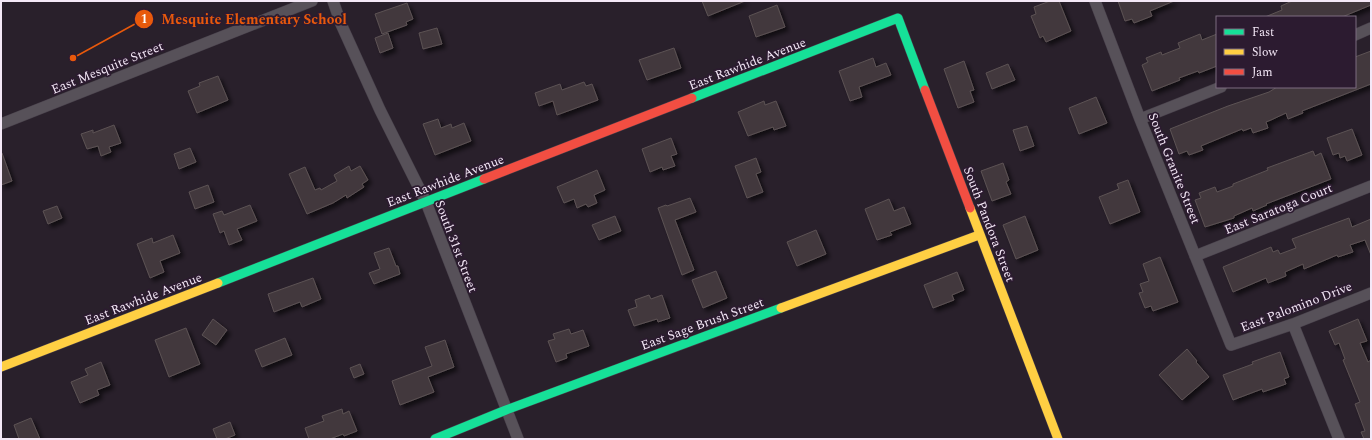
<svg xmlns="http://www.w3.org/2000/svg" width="1372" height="440" font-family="Spectral,serif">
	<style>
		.building { fill: #43393d; stroke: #5c5254; filter: url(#shadow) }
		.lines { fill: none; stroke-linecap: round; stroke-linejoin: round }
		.street-casing { stroke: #463e49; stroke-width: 12 }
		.fast-casing { stroke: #463e49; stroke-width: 10 }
		.slow-casing { stroke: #463e49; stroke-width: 10 }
		.jam-casing { stroke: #463e49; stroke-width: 10 }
		.street { stroke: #575159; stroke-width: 11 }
		.fast { stroke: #16e098; stroke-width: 9 }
		.slow { stroke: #ffcf43; stroke-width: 9 }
		.jam { stroke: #f24e42; stroke-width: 9 }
		.labels { text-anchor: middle; stroke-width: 3.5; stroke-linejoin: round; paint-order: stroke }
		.street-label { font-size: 13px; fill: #f4e8f7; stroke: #2c1b30 }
		.leader { fill: none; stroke: #e8590c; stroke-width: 1.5 }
		.callout-dot { fill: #e8590c; stroke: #2c1b30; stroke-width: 1.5 }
		.mark-label { font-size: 12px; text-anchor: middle; font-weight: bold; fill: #fff }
		.callout-label { font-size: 14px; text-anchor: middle; font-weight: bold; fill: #e8590c; stroke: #2c1b30; stroke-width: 3.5; stroke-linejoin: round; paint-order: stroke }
	</style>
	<defs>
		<filter id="shadow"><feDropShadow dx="3.5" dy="3.5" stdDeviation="2" flood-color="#0009"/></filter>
	</defs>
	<rect width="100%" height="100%" fill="#29202b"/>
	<path class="building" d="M702 1H745L708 16Z
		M1050 1H1059L1071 31 1046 42 1043 36 1040 38 1031 16 1036 14 1034 7Z
		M1118 1H1174L1150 11 1152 16 1134 23 1132 19 1125 21Z
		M1292 1H1371V5L1342 17H1265L1282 10 1281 6Z
		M407 3 413 19 406 22 407 25 382 34 375 14Z
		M777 5 785 27 756 37 749 16Z
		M437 28 442 44 423 49 419 33Z
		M388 33 393 48 380 53 375 38Z
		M1200 34 1202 40 1217 34V66L1199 73 1198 71 1179 78 1180 80 1152 91 1142 65 1148 62 1146 58 1161 52 1162 55 1180 48 1178 43Z
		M674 48 681 68 647 80 639 60Z
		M1371 51V84L1302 111 1303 113 1288 119 1286 113 1271 120 1266 122 1268 128 1253 133 1251 128 1243 131 1242 129 1201 146 1203 150 1189 155 1187 151 1179 154 1170 129 1228 106 1269 92 1277 87H1355V57Z
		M873 58 876 67 886 63 891 75 859 87 862 97 850 101 839 71Z
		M964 61 974 90 970 91 974 102 958 108 944 69Z
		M1008 64 1015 80 992 89 986 73Z
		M218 76 228 100 197 113 188 91 200 86 199 83Z
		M584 82 586 86 592 84 598 100 557 115 553 101 539 106 535 93 560 84 562 90Z
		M1096 97 1107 123 1079 134 1069 108Z
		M764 101 765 105 776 101 786 126 774 130 773 127 748 136 738 112Z
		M438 119 441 128 451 124 452 128 464 123 471 141 435 155 423 124Z
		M114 125 121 143 109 147 111 152 101 156 98 146 87 149 81 134 93 130V133Z
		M1027 126 1034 146 1020 151 1013 130Z
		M1352 129 1362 155 1347 161 1345 156 1340 158 1339 153 1333 155 1327 138Z
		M671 138 677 154 671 156 675 166 663 170 662 167 650 172 642 149Z
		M190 148 196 162 179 169 174 154Z
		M1313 151 1315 156 1321 153 1331 179 1266 204 1267 205 1253 211 1252 208 1234 216V218L1205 227 1195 200 1201 198 1199 193 1215 187 1217 192 1233 186V184L1268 170 1267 168Z
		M1 153H2L12 181 1 185Z
		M756 158 761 172 756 174 763 192 747 198 735 166Z
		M1003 163 1009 180 1006 182 1011 194 992 201 981 171Z
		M349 166 351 171 360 166 368 180 362 184 364 187 347 198 346 195 333 203 307 214 289 174 305 167 315 190 320 188 321 190 337 181 334 175Z
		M597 170 605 190 594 195 597 203 588 207 586 204 577 208 574 199 564 203 557 187Z
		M1128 180 1140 212 1110 224 1099 197 1119 189 1117 184Z
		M208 185 214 202 195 209 189 192Z
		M690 198 696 212 675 220 694 270 682 275 658 208 666 205 667 206Z
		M889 199 894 211 904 207 911 224 890 232 892 235 877 240 865 209Z
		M250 205 257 221 237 229 242 240 229 245 224 231 220 233 213 214 222 211 224 215Z
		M57 206 62 218 48 224 43 211Z
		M615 216 621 231 599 240 592 225Z
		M1025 216 1038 250 1016 259 1003 225Z
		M1349 218 1352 227 1371 219V255L1365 240 1350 245 1353 252 1338 257 1337 255 1304 269 1303 264 1285 272 1286 276 1268 283 1266 278 1233 292 1223 267 1271 247 1273 252 1278 250 1280 254 1296 248 1292 239Z
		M816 230 826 254 797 266 787 242Z
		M173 235 180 253 160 261 164 272 150 278 137 244 152 238 153 243Z
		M389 248 396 266H398L400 274 374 284 369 273 380 269 374 253Z
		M1160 257 1178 302 1153 311 1151 306 1145 308 1139 293 1143 292 1140 284 1149 281 1143 264Z
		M716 271 727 298 703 308 692 280Z
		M957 272 964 290 952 295 954 300 933 308 924 285Z
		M313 278 321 299 302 307 300 302 274 312 268 294Z
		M649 295 651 299 662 295 670 318 658 322 657 319 634 326 628 310 637 307 635 300Z
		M213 319 227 330 216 345 202 335Z
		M1358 319 1367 341 1360 343 1368 362 1371 360V439H1364L1361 432 1365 431 1355 404 1360 402 1343 360 1345 359 1339 343 1335 345 1329 331Z
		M186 328 200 364 169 377 155 340Z
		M569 329 571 334 583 330 589 346 566 354 567 358 556 362 548 341 555 339 553 334Z
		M285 338 292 355 262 367 255 350Z
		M445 340 454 367 428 377 434 392 400 405 392 381 432 366 425 347Z
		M1187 349 1197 361 1196 362 1209 377 1182 400 1159 375Z
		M1280 352 1289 377 1284 379 1286 384 1263 392 1262 389 1233 400 1223 375 1253 364 1252 362Z
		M101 362 110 385 97 390 99 395 80 403 71 382 88 375 85 369Z
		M360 364 364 374 354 378 350 368Z
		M342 409 343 414 349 411 357 431 344 436 343 434 330 439H309L305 428 324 421 322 416Z
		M31 418 40 439H19L14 425Z
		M230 422 235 435 225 439H217L213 429Z"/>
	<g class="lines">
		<g class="street-casing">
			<path id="street" d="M333 1 341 24 380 110 426 202 518 439
				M1095 1 1140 119 1231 345 1293 324 1371 293
				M1355 35 1371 28
				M1140 119 1221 87
				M1 124 312 1
				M1195 256 1371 186
				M1293 324 1339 439"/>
		</g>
		<g class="fast-casing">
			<path id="fast" d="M692 98 898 18 925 90
				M218 283 484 179
				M435 439 506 410 781 308"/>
		</g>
		<g class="slow-casing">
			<path id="slow" d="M970 208 1058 439
				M781 308 979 235
				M1 367 218 283"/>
		</g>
		<g class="jam-casing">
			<path id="jam" d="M925 90 970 208
				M484 179 692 98"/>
		</g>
		<use href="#street" class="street"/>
		<use href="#fast" class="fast"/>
		<use href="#slow" class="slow"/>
		<use href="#jam" class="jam"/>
	</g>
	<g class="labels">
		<g class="street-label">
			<text transform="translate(747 63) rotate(-21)" y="5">East Rawhide Avenue</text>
			<text transform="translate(107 67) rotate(-22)" y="5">East Mesquite Street</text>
			<text transform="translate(1175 168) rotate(68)" y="5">South Granite Street</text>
			<text transform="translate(445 180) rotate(-21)" y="5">East Rawhide Avenue</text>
			<text transform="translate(1278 208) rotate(-22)" y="5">East Saratoga Court</text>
			<text transform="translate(990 224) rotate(69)" y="5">South Pandora Street</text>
			<text transform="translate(457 246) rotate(69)" y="5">South 31st Street</text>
			<text transform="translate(143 298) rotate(-21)" y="5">East Rawhide Avenue</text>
			<text transform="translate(1296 306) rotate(-21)" y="5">East Palomino Drive</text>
			<text transform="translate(702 323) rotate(-20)" y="5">East Sage Brush Street</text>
		</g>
	</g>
	<path class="leader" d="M73 58L144 19"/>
	<g class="callout-dot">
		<circle cx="73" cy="58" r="4"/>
		<circle cx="144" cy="19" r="10"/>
	</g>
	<g class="mark-label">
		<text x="144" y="23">1</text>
	</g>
	<g class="callout-label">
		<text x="254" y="24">Mesquite Elementary School</text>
	</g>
	<rect width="1372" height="440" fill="none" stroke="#f4e8f7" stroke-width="4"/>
	<rect x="1216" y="16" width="140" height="72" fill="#2c1b30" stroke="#7c6d80"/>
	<rect x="1224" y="29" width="20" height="6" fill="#16e098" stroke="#7c6d80"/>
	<text x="1252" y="36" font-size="12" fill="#f4e8f7">Fast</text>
	<rect x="1224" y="49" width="20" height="6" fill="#ffcf43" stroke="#7c6d80"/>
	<text x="1252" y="56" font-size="12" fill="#f4e8f7">Slow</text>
	<rect x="1224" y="69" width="20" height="6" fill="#f24e42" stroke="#7c6d80"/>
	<text x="1252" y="76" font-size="12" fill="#f4e8f7">Jam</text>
</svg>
